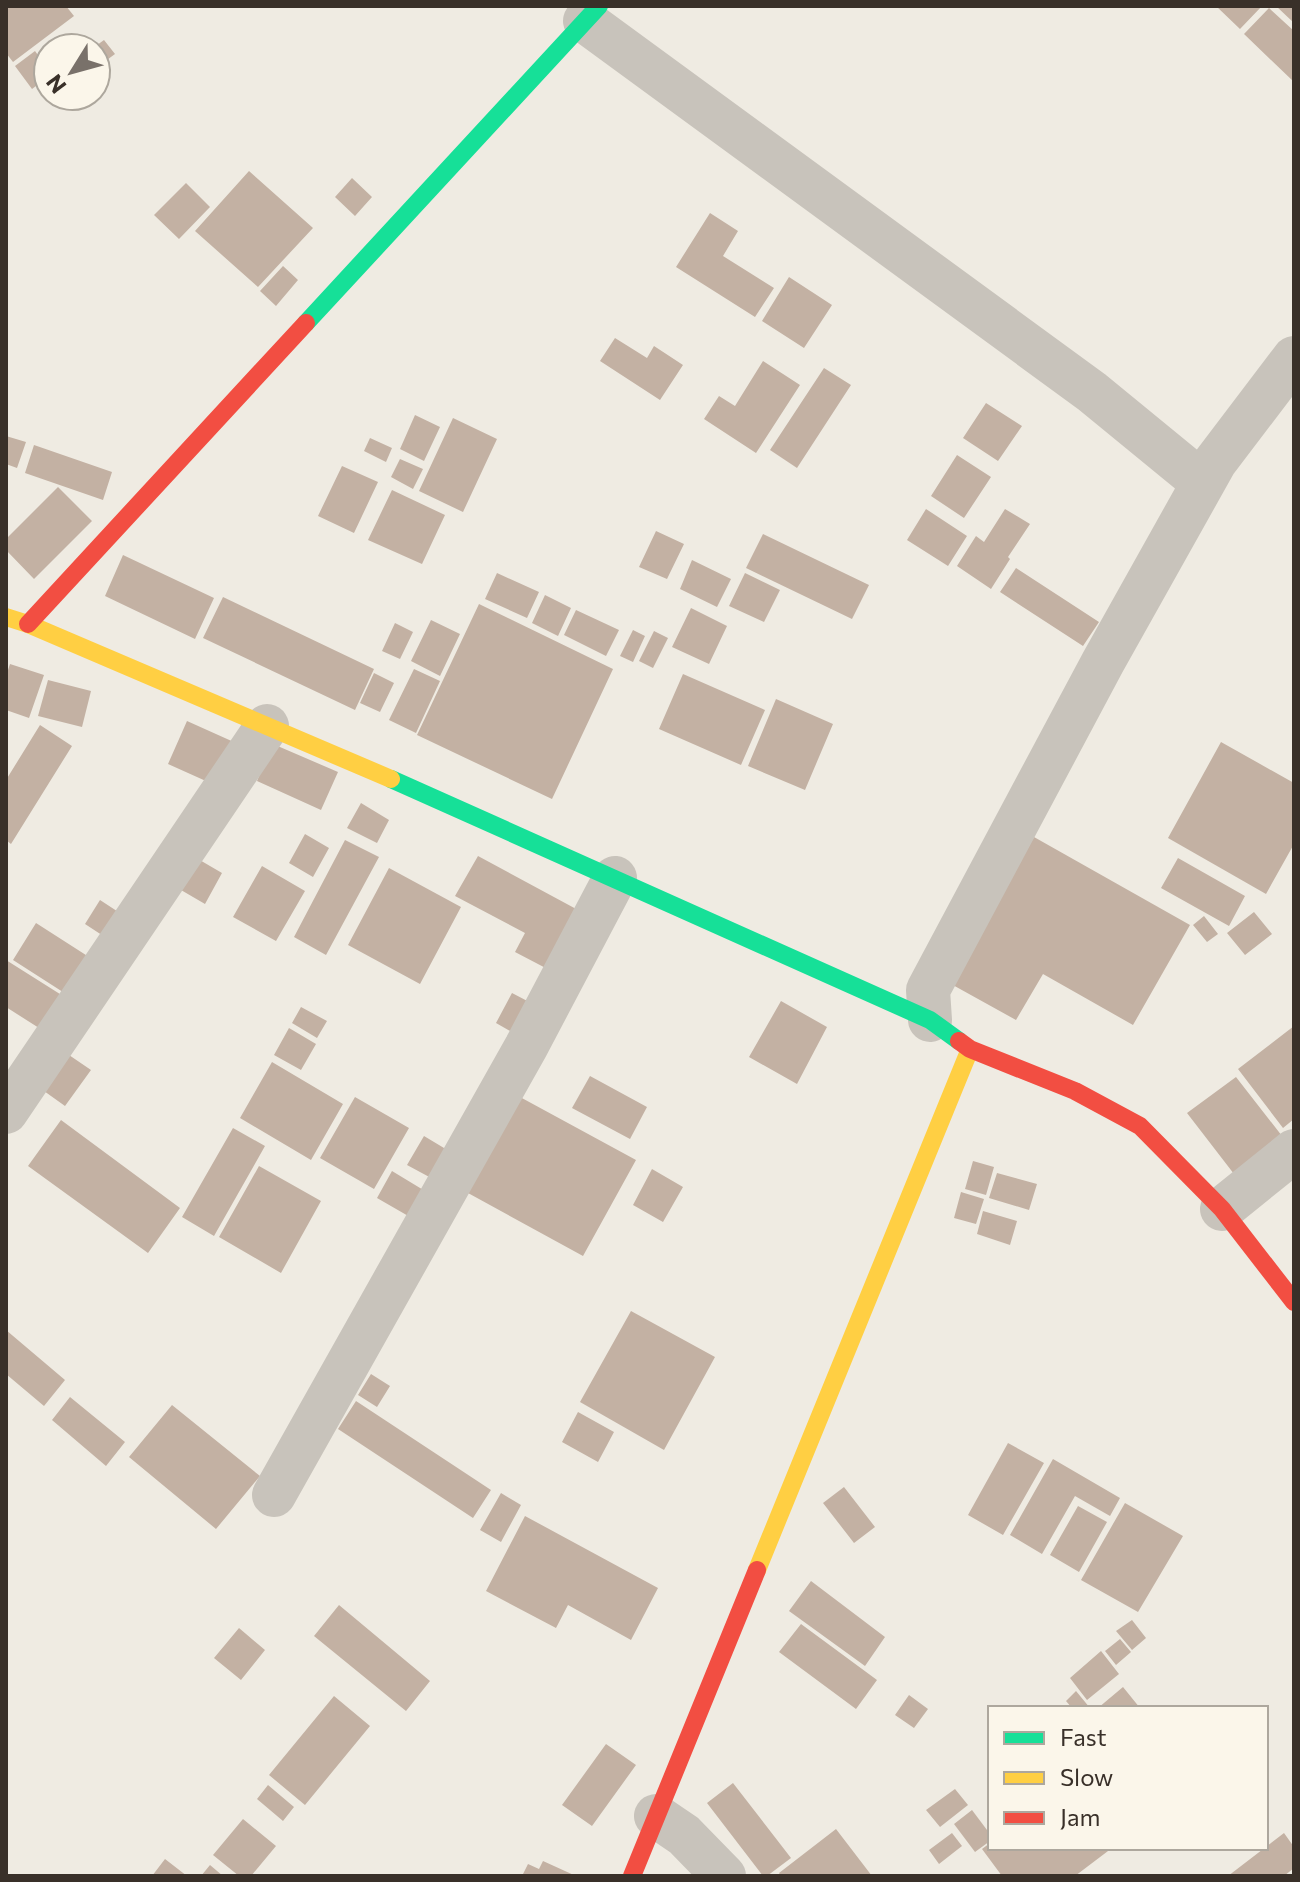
<svg xmlns="http://www.w3.org/2000/svg" width="1300" height="1882" font-family="Commissioner,sans-serif">
	<style>
		.building { fill: #c3b1a3 }
		.lines { fill: none; stroke-linecap: round; stroke-linejoin: round }
		.street { stroke: #c8c3bb; stroke-width: 44 }
		.fast { stroke: #16e098; stroke-width: 18 }
		.slow { stroke: #ffcf43; stroke-width: 18 }
		.jam { stroke: #f24e42; stroke-width: 18 }
	</style>
	<rect width="100%" height="100%" fill="#efebe2"/>
	<path class="building" d="M6 6H66L74 16 13 62 6 53Z
		M1216 6H1262L1240 29Z
		M1276 6H1294V23Z
		M1269 8 1294 31V82L1244 34Z
		M56 39 63 48H48V62L40 51Z
		M104 40 115 54 96 68V48H93Z
		M35 51 48 69V77L32 89 15 66Z
		M249 171 313 228 258 287 195 231Z
		M352 178 372 197 355 216 335 197Z
		M186 183 210 207 179 239 154 215Z
		M710 213 738 231 723 256 774 288 755 317 676 267Z
		M283 266 298 280 276 306 260 291Z
		M789 277 832 305 804 348 762 321Z
		M615 338 647 358 654 346 683 365 660 400 600 361Z
		M763 361 800 385 756 453 704 419 719 396 735 406Z
		M824 368 851 385 797 468 770 450Z
		M986 403 1022 426 998 461 963 438Z
		M415 415 440 427 424 461 400 449Z
		M453 418 497 439 463 512 419 491Z
		M6 436 26 442 17 468 6 464Z
		M370 438 392 448 386 462 364 451Z
		M34 445 112 472 103 500 25 473Z
		M957 455 991 477 964 518 931 496Z
		M400 459 423 469 413 489 391 477Z
		M342 466 378 482 354 533 318 516Z
		M58 487 92 521 34 579 6 550V539Z
		M392 490 445 515 422 564 368 540Z
		M926 509 967 536 948 566 907 540Z
		M1005 509 1030 524 1008 557 1010 559 991 589 957 566 976 536 984 542Z
		M656 531 684 544 667 579 639 567Z
		M763 534 869 585 852 619 746 568Z
		M123 555 214 598 195 639 105 596Z
		M692 560 731 579 717 607 680 589Z
		M1016 568 1099 622 1083 646 1000 592Z
		M497 573 539 592 527 618 485 599Z
		M745 573 780 590 764 622 729 606Z
		M545 595 571 608 558 636 532 623Z
		M223 597 374 669 355 710 203 638Z
		M479 604 613 669 552 799 417 735Z
		M691 608 727 626 709 664 672 647Z
		M576 610 619 630 606 656 564 635Z
		M431 620 460 634 440 676 411 661Z
		M395 623 413 632 400 659 382 651Z
		M633 630 645 636 633 662 620 656Z
		M654 631 668 638 653 668 639 661Z
		M10 664 44 675 29 718 6 710V676Z
		M414 669 440 681 416 733 389 720Z
		M374 673 394 683 380 712 360 703Z
		M683 674 765 710 741 765 659 729Z
		M48 680 91 691 82 727 38 716Z
		M776 699 833 724 805 790 748 766Z
		M187 721 236 743 217 786 168 764Z
		M40 725 72 746 11 844 6 840V780Z
		M1221 742 1294 783V844L1266 894 1168 838Z
		M273 744 338 772 321 810 257 781Z
		M361 803 389 820 377 843 347 828Z
		M305 834 329 848 313 877 289 863Z
		M1034 837 1190 925 1133 1025 1043 974 1016 1020 951 984Z
		M345 840 379 857 326 955 294 937Z
		M478 856 591 917 559 975 515 952 525 933 455 896Z
		M1178 858 1245 896 1229 926 1161 888Z
		M198 859 222 873 205 904 181 890Z
		M262 866 305 891 276 941 233 917Z
		M389 868 461 907 420 984 348 945Z
		M100 900 126 917 111 941 85 924Z
		M1254 912 1272 934 1245 955 1227 933Z
		M1204 916 1218 934 1207 942 1193 925Z
		M36 923 89 957 66 994 13 960Z
		M6 960 71 1001 50 1035 6 1007Z
		M512 993 535 1005 519 1036 496 1023Z
		M781 1001 827 1027 797 1084 749 1057Z
		M301 1007 327 1021 317 1038 292 1023Z
		M1294 1026V1119L1283 1128 1238 1069Z
		M289 1028 316 1044 301 1070 274 1055Z
		M69 1055 91 1070 65 1106 44 1091Z
		M272 1062 343 1104 311 1160 240 1118Z
		M590 1076 647 1107 630 1139 572 1108Z
		M1236 1077 1282 1136 1234 1174 1187 1113Z
		M355 1097 409 1128 374 1189 320 1158Z
		M520 1097 636 1160 583 1256 468 1193Z
		M61 1120 180 1208 148 1253 28 1166Z
		M233 1128 265 1146 214 1236 182 1217Z
		M424 1136 449 1151 433 1179 407 1165Z
		M973 1161 994 1167 986 1195 965 1189Z
		M259 1166 321 1201 281 1273 219 1237Z
		M652 1169 683 1187 663 1222 633 1205Z
		M392 1171 425 1191 410 1217 377 1198Z
		M997 1173 1037 1184 1029 1210 989 1198Z
		M961 1192 984 1199 976 1224 954 1218Z
		M983 1211 1017 1221 1010 1245 977 1234Z
		M631 1311 715 1357 664 1450 580 1402Z
		M6 1330 65 1380 44 1406 6 1374Z
		M371 1374 390 1386 377 1407 358 1395Z
		M70 1397 125 1442 106 1466 52 1420Z
		M356 1401 491 1490 473 1518 338 1429Z
		M172 1405 260 1476 216 1529 129 1457Z
		M578 1412 614 1432 598 1462 562 1442Z
		M1008 1443 1044 1463 1003 1535 968 1515Z
		M1053 1459 1120 1498 1110 1516 1075 1496 1042 1554 1010 1535Z
		M844 1487 875 1527 854 1543 823 1503Z
		M501 1493 521 1505 501 1542 480 1530Z
		M1125 1503 1183 1536 1138 1612 1081 1580Z
		M1078 1506 1107 1522 1079 1572 1050 1555Z
		M525 1516 658 1588 631 1640 568 1605 556 1628 486 1591Z
		M811 1581 885 1637 865 1666 789 1611Z
		M339 1605 430 1681 406 1711 314 1636Z
		M1132 1620 1146 1638 1132 1650 1116 1631Z
		M801 1624 877 1680 856 1709 779 1652Z
		M239 1628 265 1650 241 1680 214 1658Z
		M1120 1639 1131 1652 1116 1665 1105 1651Z
		M1101 1651 1119 1674 1087 1700 1070 1678Z
		M1123 1687 1140 1708H1098Z
		M1076 1691 1090 1708H1072L1066 1701Z
		M909 1695 928 1709 914 1728 895 1715Z
		M334 1696 370 1726 305 1805 269 1775Z
		M606 1744 636 1765 592 1826 562 1805Z
		M733 1783 791 1858 767 1876H763L707 1803Z
		M268 1785 294 1807 283 1821 257 1799Z
		M955 1789 968 1805 940 1827 926 1810Z
		M972 1810 990 1834V1841L975 1852 954 1824Z
		M243 1819 276 1846 251 1876H239L213 1855Z
		M836 1829 872 1876H781L779 1873Z
		M952 1833 962 1846 939 1864 929 1850Z
		M1284 1833 1294 1847V1868L1284 1876H1228Z
		M990 1843V1848H1112L1075 1876H1002L982 1849Z
		M165 1859 187 1876H152Z
		M543 1861 576 1876H522L528 1864 539 1869Z
		M210 1865 223 1876H201Z"/>
	<g class="lines">
		<path class="street" d="M585 21 1092 392 1203 483
			M930 1020 928 990 1103 662 1215 462 1294 358
			M6 1112 267 726
			M1222 1209 1294 1151
			M274 1495 526 1047 615 878
			M656 1816 684 1835 724 1876"/>
		<path class="fast" d="M306 323 599 6
			M391 779 930 1020 959 1041"/>
		<path class="slow" d="M6 617 28 624 391 779
			M757 1570 970 1049"/>
		<path class="jam" d="M28 624 306 323
			M959 1041 970 1049 1075 1091 1140 1126 1222 1209 1294 1302
			M632 1876 757 1570"/>
	</g>
	<rect width="1300" height="1882" fill="none" stroke="#393029" stroke-width="16"/>
	<rect x="988" y="1706" width="280" height="144" fill="#fbf6ea" stroke="#ada79d" stroke-width="2"/>
	<rect x="1004" y="1732" width="40" height="12" fill="#16e098" stroke="#ada79d" stroke-width="2"/>
	<text x="1060" y="1746" font-size="24" fill="#393029">Fast</text>
	<rect x="1004" y="1772" width="40" height="12" fill="#ffcf43" stroke="#ada79d" stroke-width="2"/>
	<text x="1060" y="1786" font-size="24" fill="#393029">Slow</text>
	<rect x="1004" y="1812" width="40" height="12" fill="#f24e42" stroke="#ada79d" stroke-width="2"/>
	<text x="1060" y="1826" font-size="24" fill="#393029">Jam</text>
	<g transform="translate(72 72) rotate(233)"><circle r="38" fill="#fbf6ea" stroke="#ada79d" stroke-width="2"/>
	<path d="M0-6L14 30L0 20L-14 30Z" fill="#79716a"/>
	<text y="-12" font-size="22" font-weight="bold" text-anchor="middle" fill="#393029">N</text>
	</g>
</svg>
